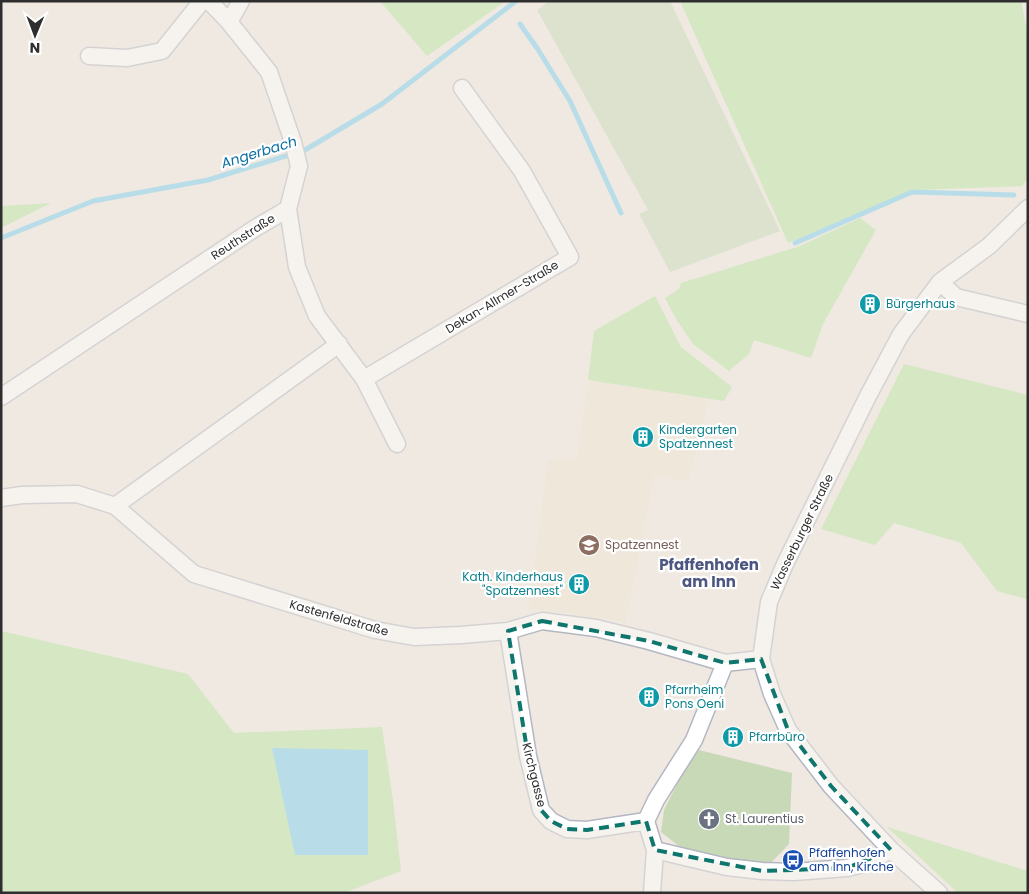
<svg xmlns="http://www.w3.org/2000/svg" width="1029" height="894" font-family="Poppins,sans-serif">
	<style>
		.education { fill: #f0e6d1 }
		.green { fill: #b6e59e }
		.cemetery { fill: #c8d9b8 }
		.water { fill: #75cff0 }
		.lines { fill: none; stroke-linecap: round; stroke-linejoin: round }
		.stream { stroke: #75cff0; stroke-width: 5 }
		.minor-casing { stroke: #b4b7c1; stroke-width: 19 }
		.minor { stroke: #fff; stroke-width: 16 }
		.marked { fill: none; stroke: #0f766e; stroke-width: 4; stroke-dasharray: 10 6; stroke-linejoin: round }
		.labels { text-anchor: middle; stroke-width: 4.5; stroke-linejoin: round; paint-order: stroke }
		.street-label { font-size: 12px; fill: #2e2e2e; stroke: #fff }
		.culture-label { font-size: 12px; fill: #0d838f; stroke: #fff; text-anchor: start }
		.education-label { font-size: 12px; fill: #785e54; stroke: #fff; text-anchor: start }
		.worship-label { font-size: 12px; fill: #5b616d; stroke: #fff; text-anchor: start }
		.transit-label { font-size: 12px; fill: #164399; stroke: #fff; text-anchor: start }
		.water-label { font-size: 14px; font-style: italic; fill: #0d6fa3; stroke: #fff }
		.quarter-label { font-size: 15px; font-weight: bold; fill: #4d5680; stroke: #fff }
	</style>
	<rect width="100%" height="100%" fill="#efe9e1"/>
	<path class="education" d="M588 380 709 399 689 481 654 476 626 623 565 613 528 609 548 459H577Z"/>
	<path class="green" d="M380 1H506L427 56Z
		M680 1H1021L1028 35V178L1022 186 914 190 788 243Z
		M51 203 1 228V206Z
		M860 218 876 230 823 324 811 358 754 340 749 354 729 371 693 344 676 319 665 298 679 289 681 283 800 246Z
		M655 296 681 347 732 387 724 401 588 380 594 331Z
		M904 364 1028 395V595L1026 599 997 591 961 543 894 523 875 545 821 529Z
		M1 631 188 674 234 733 382 727 393 800 401 871 344 893H1Z
		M887 827 1028 871V893H958Z"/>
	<path class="cemetery" d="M549 1H670L780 231 670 272 639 214 648 210 537 10Z
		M699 750 792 773 789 844 768 866 686 852 661 832 664 810 682 774Z"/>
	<path class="water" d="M272 748 368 750V855H295Z"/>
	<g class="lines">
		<path class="stream" d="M520 24 537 48 570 101 621 213
			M1 238 93 201 208 180 305 150 382 104 516 1
			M795 243 912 192 1014 195"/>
		<g class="minor-casing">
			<path id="minor" d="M209 1 229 22 269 72 293 142 299 166 288 209 297 267 317 316 364 379 397 444
				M229 22 241 1
				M89 56 127 58 162 51 202 1
				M940 282 956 297 1028 314
				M364 379 570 257 522 171 462 88
				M1 397 257 227 288 209
				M1 498 22 495 77 494 115 506 194 574 375 630 414 637 461 635 508 631 542 621 596 628 649 641 725 663 761 659
				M115 506 339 344
				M508 631 528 756 541 810 551 821 567 829 587 830 646 821
				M655 850 727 867 762 871 794 872 847 868 867 863 891 850
				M652 893 655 850 646 821 656 800 694 740 725 663
				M939 893 891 850 831 786 788 730 772 694 761 659 769 602 785 564 868 396 901 334 940 282 989 246 1028 208"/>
		</g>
		<use href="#minor" class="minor"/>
	</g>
	<path d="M0 0H1029V894H0ZM542 621 649 641 725 663 761 659 788 730 831 786 891 850 847 868 762 871 655 850 646 821 587 830 567 829 551 821 541 810 528 756 508 631Z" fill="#efe9e1" fill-opacity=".55" fill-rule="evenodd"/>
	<path class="marked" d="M542 621 649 641 725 663 761 659 788 730 831 786 891 850 847 868 762 871 655 850 646 821 587 830 567 829 551 821 541 810 528 756 508 631Z"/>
	<defs>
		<g id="building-disc" transform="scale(1.125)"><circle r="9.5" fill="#0f9aa8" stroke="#fff"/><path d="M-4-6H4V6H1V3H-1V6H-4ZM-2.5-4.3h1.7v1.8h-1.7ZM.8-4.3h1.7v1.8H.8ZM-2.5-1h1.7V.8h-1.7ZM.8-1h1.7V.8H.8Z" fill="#fff"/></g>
		<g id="school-disc" transform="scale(1.125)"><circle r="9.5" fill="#8d6e63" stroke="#fff"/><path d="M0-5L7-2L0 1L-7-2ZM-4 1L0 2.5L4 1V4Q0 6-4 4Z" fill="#fff"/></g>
		<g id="church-disc" transform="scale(1.125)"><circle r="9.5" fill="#6b7280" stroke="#fff"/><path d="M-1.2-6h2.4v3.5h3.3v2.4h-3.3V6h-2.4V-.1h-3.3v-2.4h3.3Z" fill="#fff"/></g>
		<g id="bus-disc" transform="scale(1.125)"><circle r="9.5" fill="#1a4fb4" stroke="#fff"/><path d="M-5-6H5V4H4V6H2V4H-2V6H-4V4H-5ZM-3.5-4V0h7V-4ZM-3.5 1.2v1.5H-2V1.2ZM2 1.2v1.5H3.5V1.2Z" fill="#fff"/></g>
	</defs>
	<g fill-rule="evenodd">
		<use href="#building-disc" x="870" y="304"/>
		<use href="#building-disc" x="643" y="437"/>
		<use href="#school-disc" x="589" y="545"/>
		<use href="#building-disc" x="579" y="584"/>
		<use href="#building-disc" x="649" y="697"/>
		<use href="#building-disc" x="733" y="737"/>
		<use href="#church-disc" x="709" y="819"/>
		<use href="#bus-disc" x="793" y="860"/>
	</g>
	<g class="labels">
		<g class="street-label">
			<text transform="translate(243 237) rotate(-33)" y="4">Reuthstraße</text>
			<text transform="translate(502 297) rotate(-31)" y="4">Dekan-Allmer-Straße</text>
			<text transform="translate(802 532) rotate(-64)" y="4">Wasserburger Straße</text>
			<text transform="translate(339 618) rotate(16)" y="4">Kastenfeldstraße</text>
			<text transform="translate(534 775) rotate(76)" y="4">Kirchgasse</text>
		</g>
		<g class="culture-label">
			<text x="886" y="308">Bürgerhaus</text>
			<text x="659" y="434">Kindergarten<tspan x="659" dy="14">Spatzennest</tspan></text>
			<text x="563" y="581" text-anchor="end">Kath. Kinderhaus<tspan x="563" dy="14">"Spatzennest"</tspan></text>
			<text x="665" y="694">Pfarrheim<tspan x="665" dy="14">Pons Oeni</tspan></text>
			<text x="749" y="741">Pfarrbüro</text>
		</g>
		<g class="education-label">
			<text x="605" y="549">Spatzennest</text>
		</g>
		<g class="worship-label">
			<text x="725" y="823">St. Laurentius</text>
		</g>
		<g class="transit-label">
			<text x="809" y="857">Pfaffenhofen<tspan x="809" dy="14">am Inn, Kirche</tspan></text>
		</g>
		<g class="water-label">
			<text transform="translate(259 152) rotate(-17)" y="5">Angerbach</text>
		</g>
		<g class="quarter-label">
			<text x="709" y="570">Pfaffenhofen<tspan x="709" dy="17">am Inn</tspan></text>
		</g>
	</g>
	<rect width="1029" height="894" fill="none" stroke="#2e2e2e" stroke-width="5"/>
	<g transform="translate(35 35) rotate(181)" stroke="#ffffff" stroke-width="4" paint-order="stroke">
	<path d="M0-4L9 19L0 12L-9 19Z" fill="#2e2e2e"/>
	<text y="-8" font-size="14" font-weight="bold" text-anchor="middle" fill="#2e2e2e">N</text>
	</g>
</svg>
